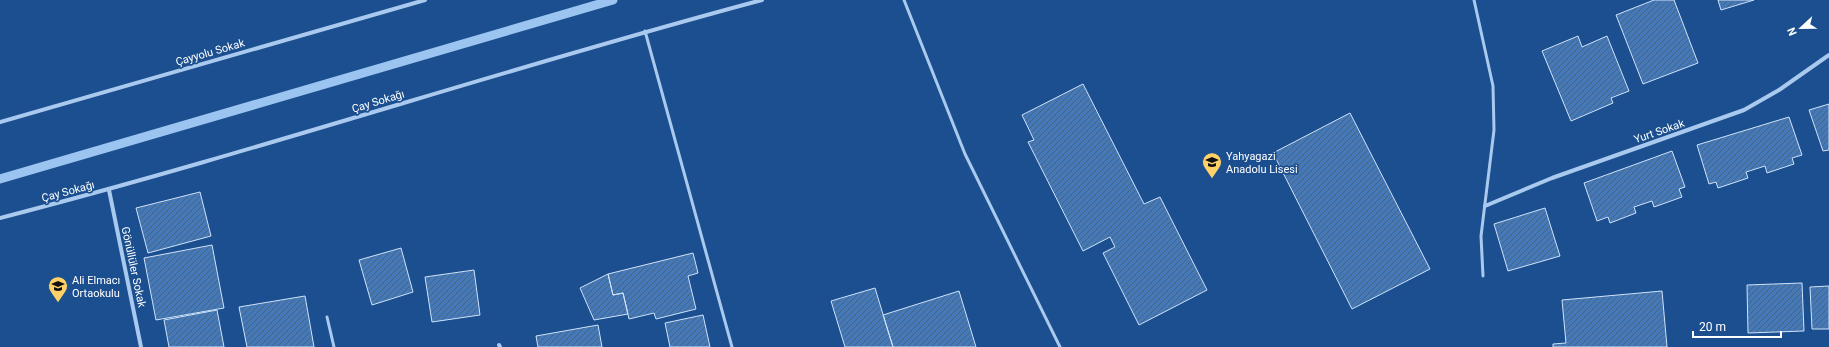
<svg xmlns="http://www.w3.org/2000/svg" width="1829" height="347" font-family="Roboto,sans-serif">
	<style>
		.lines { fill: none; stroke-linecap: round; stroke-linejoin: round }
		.stream { stroke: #9cc4f0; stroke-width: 9 }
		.building { fill: url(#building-hatch); stroke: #cfe3fa }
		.service { stroke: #a9c9ee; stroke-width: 3 }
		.minor { stroke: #a9c9ee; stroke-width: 4 }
		.labels { text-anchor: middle; stroke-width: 3.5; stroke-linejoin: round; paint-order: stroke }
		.street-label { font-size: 11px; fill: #fff; stroke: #1b4f8f }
		.poi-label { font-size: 11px; fill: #fff; stroke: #1b4f8f; text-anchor: start }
	</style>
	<defs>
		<pattern id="building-hatch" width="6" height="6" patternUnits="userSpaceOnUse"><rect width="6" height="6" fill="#4478b7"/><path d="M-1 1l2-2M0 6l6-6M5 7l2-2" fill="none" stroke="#486282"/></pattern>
	</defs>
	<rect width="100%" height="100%" fill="#1b4f8f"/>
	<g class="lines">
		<path class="stream" d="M0 179 613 0"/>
	</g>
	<path class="building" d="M1654 0H1674L1698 63 1643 84 1616 15Z
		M1718 0H1754L1721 10Z
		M1578 36 1582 47 1607 36 1629 91 1611 98 1613 103 1571 121 1542 51Z
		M1083 84 1144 204 1160 197 1207 290 1139 325 1103 253 1115 247 1110 237 1083 251 1028 142 1034 140 1022 115Z
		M1829 104V150L1823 151 1809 110Z
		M1350 113 1430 269 1352 309 1273 153Z
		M1789 117 1802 155 1792 158 1794 164 1767 173 1765 166 1746 172 1748 178 1718 188 1716 182 1709 184 1697 145Z
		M1672 151 1685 187 1679 189 1682 197 1654 207 1652 201 1634 207 1636 213 1610 223 1608 217 1597 221 1584 183Z
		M200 192 211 236 148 253 136 208Z
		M1545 208 1560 256 1508 271 1494 224Z
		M212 245 224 308 156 320 144 258Z
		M401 248 413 292 372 305 359 260Z
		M693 253 698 273 688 276 696 309 656 319 654 313 629 319 623 293 613 295 608 274Z
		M474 270 480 315 432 322 425 277Z
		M608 274 613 295 623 293 628 314 594 320 580 288Z
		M1802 283 1804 331 1748 333 1747 285Z
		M1829 286V329H1812L1810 287Z
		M875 288 893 347H845L831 301Z
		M959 291 976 347H893L883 315Z
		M1662 291 1667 347H1553V344L1566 343 1562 300Z
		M305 296 314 347H247L239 307Z
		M217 310 224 347H169L164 320Z
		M703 315 710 347H670L665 323Z
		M598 325 602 347H538L536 336Z"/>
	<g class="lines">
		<path class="service" d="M904 0 965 154 1060 347
			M1474 0 1493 86 1494 130 1481 236 1483 276
			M645 31 732 347
			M327 317 334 347"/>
		<path class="minor" d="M0 122 425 0
			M109 190 141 347
			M1485 206 1552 178 1744 110 1779 90 1829 55
			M0 218C256 152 506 68 762 0
			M499 345 500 347"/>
	</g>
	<defs>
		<g id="school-pin" transform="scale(1)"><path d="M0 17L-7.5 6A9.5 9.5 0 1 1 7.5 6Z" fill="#ffd166" stroke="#1b4f8f"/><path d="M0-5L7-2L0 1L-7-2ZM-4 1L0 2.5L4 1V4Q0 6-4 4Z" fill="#111"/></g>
	</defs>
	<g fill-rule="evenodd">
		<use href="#school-pin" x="1212" y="162"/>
		<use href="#school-pin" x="58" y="286"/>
	</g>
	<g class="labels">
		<g class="street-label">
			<text transform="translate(210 52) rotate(-16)" y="4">Çayyolu Sokak</text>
			<text transform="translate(378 101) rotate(-17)" y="4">Çay Sokağı</text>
			<text transform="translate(1659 131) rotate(-19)" y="4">Yurt Sokak</text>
			<text transform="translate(68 191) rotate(-15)" y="4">Çay Sokağı</text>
			<text transform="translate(134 267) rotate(78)" y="4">Gönüllüler Sokak</text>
		</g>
		<g class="poi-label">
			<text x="1226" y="160">Yahyagazi<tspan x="1226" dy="13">Anadolu Lisesi</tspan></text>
			<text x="72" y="284">Ali Elmacı<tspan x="72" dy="13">Ortaokulu</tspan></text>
		</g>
	</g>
	<g transform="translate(1801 28) rotate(248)" stroke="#1b4f8f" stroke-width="3" paint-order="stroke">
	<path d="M0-3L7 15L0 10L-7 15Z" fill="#ffffff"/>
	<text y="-6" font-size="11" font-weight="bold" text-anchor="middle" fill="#ffffff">N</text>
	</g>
	<path d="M1693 331v6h88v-6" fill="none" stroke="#ffffff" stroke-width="2"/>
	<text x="1699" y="331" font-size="12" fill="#ffffff" stroke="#1b4f8f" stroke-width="3" paint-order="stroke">20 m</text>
</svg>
